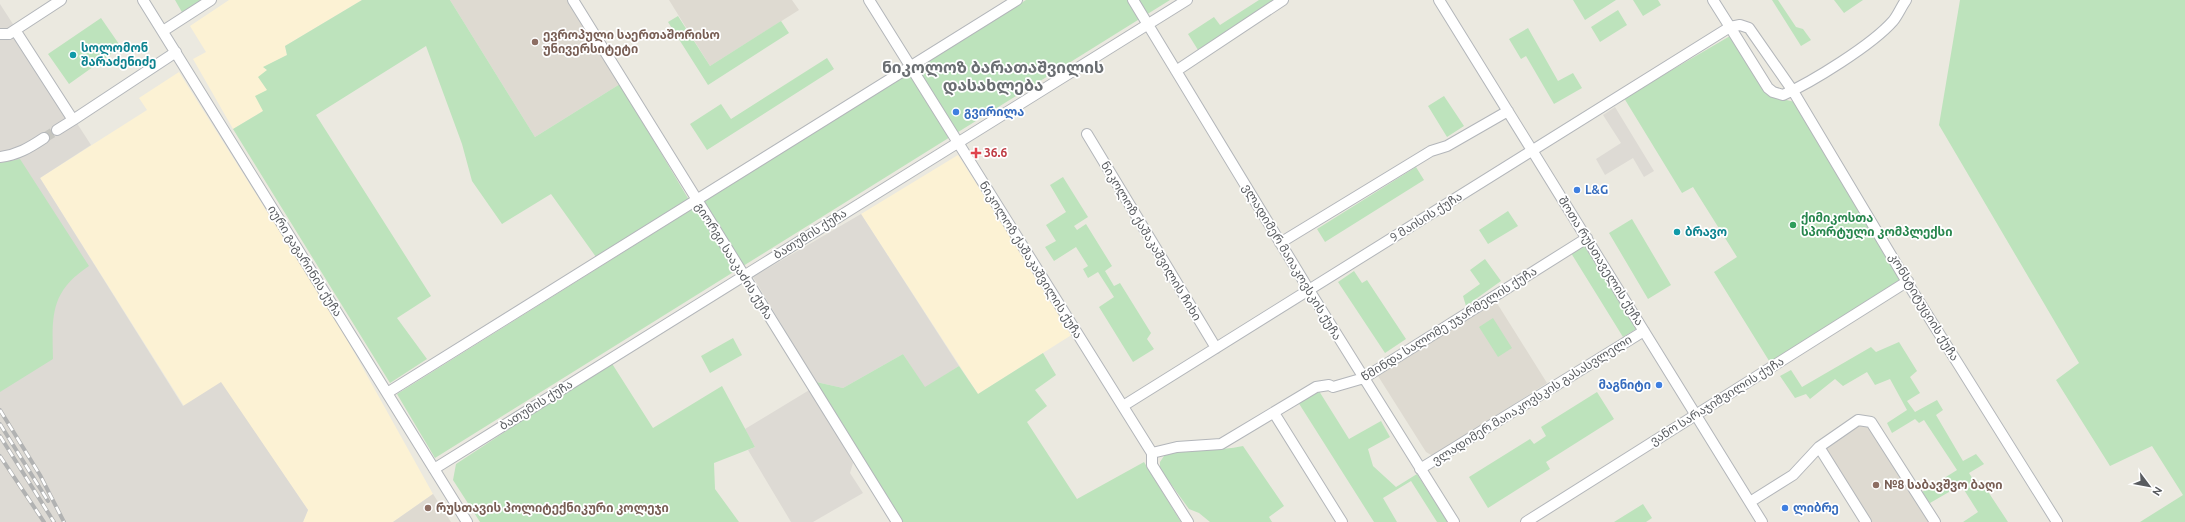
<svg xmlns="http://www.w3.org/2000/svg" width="2185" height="522" font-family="Ubuntu,'Noto Sans Georgian',sans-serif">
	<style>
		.commercial { fill: #fcf2d4 }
		.industrial { fill: #dddad4 }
		.education { fill: #dedad1 }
		.green { fill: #bde3bc }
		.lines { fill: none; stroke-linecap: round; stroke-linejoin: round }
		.minor-tunnel { stroke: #c6c6c0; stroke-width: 10; stroke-dasharray: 10 5; stroke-linecap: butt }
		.minor-casing { stroke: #b3b6ba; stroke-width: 12 }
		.minor { stroke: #fff; stroke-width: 10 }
		.rail-casing { stroke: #b1b2b2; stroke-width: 4 }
		.rail { stroke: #fff; stroke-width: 2.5; stroke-dasharray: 8; stroke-linecap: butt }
		.education-dot { fill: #8d6e63; stroke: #fff; stroke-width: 1.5 }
		.culture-dot { fill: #0f9aa8; stroke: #fff; stroke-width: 1.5 }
		.shop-dot { fill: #3f7fe0; stroke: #fff; stroke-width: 1.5 }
		.health-dot { fill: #e0444e; stroke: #fff; stroke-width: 1.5 }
		.leisure-dot { fill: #2e9e5b; stroke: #fff; stroke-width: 1.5 }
		.labels { text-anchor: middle; stroke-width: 3.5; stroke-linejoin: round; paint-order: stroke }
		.education-label { font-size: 12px; font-weight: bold; fill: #785e54; stroke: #fff; text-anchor: start }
		.culture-label { font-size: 12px; font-weight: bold; fill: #0d838f; stroke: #fff; text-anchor: start }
		.shop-label { font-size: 12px; font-weight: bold; fill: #366cbe; stroke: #fff; text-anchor: start }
		.health-label { font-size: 12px; font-weight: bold; fill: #be3a42; stroke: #fff; text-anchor: start }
		.street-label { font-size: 12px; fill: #595c60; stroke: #fff }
		.leisure-label { font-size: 12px; font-weight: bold; fill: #27864d; stroke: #fff; text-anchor: start }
		.district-label { font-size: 16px; font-weight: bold; fill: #6a6e72; stroke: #fff }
	</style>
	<rect width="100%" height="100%" fill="#ebe9e0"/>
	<path class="commercial" d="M229 0H362L285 46 287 55 264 67 267 70V90L263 111 233 129 193 59 206 52 190 26Z
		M179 72 340 327 433 494 393 522H303L308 510 221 383 184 406 40 178 147 110 139 98Z
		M958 155 1073 334 978 394 861 214Z"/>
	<path class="industrial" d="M0 4 91 145 40 178 183 406 221 382 308 510 303 522H0Z
		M1615 107 1654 171 1644 177 1633 158 1605 175 1596 159 1621 143 1603 115Z
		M861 214 959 366 925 388 903 354 843 388 816 382 753 277Z
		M811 389 853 463 850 473 863 493 813 522H791L748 450 755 447 745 429Z"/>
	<path class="education" d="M450 0H568L620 84 535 137Z
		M669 0H792L799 10 710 66Z
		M1495 300 1547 383 1433 456 1426 452 1378 376 1382 370Z
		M1859 425 1869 427 1930 522H1869L1824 447Z
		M433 494 451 522H393Z"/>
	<path class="green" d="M175 0H204L183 14Z
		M362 0H450L535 137 620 84 689 200 596 257 551 194 502 224 472 181 462 144 426 46 316 115 431 296 397 318 427 359 390 383 233 129 263 111 255 96 267 90 258 77 267 70 263 67 287 55 285 46Z
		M1026 0H1170L435 458 397 394Z
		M1259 0H1275L1198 50 1188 34 1214 17 1220 25Z
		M1573 0H1616L1585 20Z
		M1633 0H1658L1661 5 1643 16Z
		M1772 0H1778L1796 27 1803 29 1811 40 1801 46Z
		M1834 0H1863L1844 13Z
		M1960 0H2185V522H2140L2183 495 2152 446 2110 466 2056 380 2079 363 1939 125Z
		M1618 10 1627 25 1600 42 1591 27Z
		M678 16 710 66 781 21 789 33 708 85 668 22Z
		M101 18 121 47 69 84 48 54Z
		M1528 28 1558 81 1573 73 1582 88 1554 104 1526 56 1521 59 1509 39Z
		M1730 36 1768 93 1782 99 1795 102 1901 280 1771 364 1714 272 1737 257 1693 187 1682 193 1624 98Z
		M827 58 834 69 707 150 690 124 721 104 731 119Z
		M1444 96 1464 126 1447 137 1428 106Z
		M20 159 89 266C50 292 52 315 53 359L0 392V163Z
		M1416 167 1424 180 1325 242 1317 229Z
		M1063 177 1088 217 1074 226 1077 230 1086 224 1112 266 1105 271 1114 286 1120 283 1151 333 1147 339 1154 349 1133 362 1099 307 1114 297 1098 272 1088 278 1083 269 1088 266 1076 247 1054 261 1045 247 1056 241 1046 225 1066 212 1050 185Z
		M1508 211 1518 226 1488 244 1479 230Z
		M1632 219 1671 285 1648 299 1609 233Z
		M1584 245 1636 329 1623 337 1571 253Z
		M1485 259 1501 281 1466 306 1463 296 1480 284 1470 270Z
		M1354 271 1362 283 1367 280 1406 339 1385 353 1338 282Z
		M1493 318 1512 348 1498 357 1479 327Z
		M733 338 742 355 710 373 701 356Z
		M1899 342 1917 371 1910 377 1920 393 1907 401 1915 412 1937 400 1943 410 1936 415 1963 461 1976 454 1984 464 1969 473 1978 487 1983 484 2008 522H1963L1978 512 1961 485 1930 503 1922 492 1957 470 1924 420 1919 423 1915 419 1892 433 1887 423 1907 410 1890 379 1875 385 1867 372 1843 386 1835 379 1810 399 1806 394 1795 398 1780 376 1791 370 1802 387 1871 347 1876 352Z
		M1043 353 1056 375 1035 390 1047 406 1027 422 1077 499 1144 462 1181 522H903L816 382 843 388 903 354 925 387 959 366 978 394Z
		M611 362 653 428 722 386 755 447 714 463 715 489 739 522H480L453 480 456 464Z
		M1319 391 1349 439 1381 421 1390 437 1368 449 1373 466 1396 487 1417 474 1448 522H1437L1411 481 1383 498 1397 522H1374L1298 402Z
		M1597 392 1614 419 1546 462 1550 469 1488 508 1469 477 1530 439 1534 444 1546 436 1541 427Z
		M1243 446 1284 506 1269 517 1272 522H1210L1199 513 1189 509 1160 469V462L1166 453C1192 447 1218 452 1243 446Z
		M1643 504 1652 518 1646 522H1614Z"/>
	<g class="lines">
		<path class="minor-tunnel" d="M44 138 57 130"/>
		<g class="minor-casing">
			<path id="minor" d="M61 0 15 30 73 120 176 52
				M143 0 467 522
				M573 0 897 522
				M869 0 1152 453V465L1188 522
				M1133 0 1309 290 1454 522
				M1439 0 1762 522
				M1906 0C1901 7 1898 15 1893 21 1872 45 1812 82 1783 95L1773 92 1768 88 1730 27 1740 25 1749 28 1793 91 1910 287 2057 522
				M163 31 211 0
				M0 34H9L15 30
				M1176 71 1283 0
				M57 130 73 120
				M1087 134 1216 348
				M0 157C17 155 29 148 44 138
				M1280 243 1431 151 1447 146 1508 111
				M387 393 1017 0
				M1123 406 1730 27 1713 0
				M1274 413 1342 522
				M1819 447 1866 522
				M1152 453 1177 447 1221 444 1316 387 1329 385 1333 387 1364 378 1587 238
				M434 469 1187 0
				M1420 469 1644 331
				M1750 502 1793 475 1819 447 1858 420 1871 422 1935 522
				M1526 522 1908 281"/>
		</g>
		<use href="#minor" class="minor"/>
		<g class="rail-casing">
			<path id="rail" d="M0 410 40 475 64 522
				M0 424 48 501
				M0 436 54 522
				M0 456 44 522"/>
		</g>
		<use href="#rail" class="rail"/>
	</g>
	<g class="education-dot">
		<circle cx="535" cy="42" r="4"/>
		<circle cx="1876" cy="485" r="4"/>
		<circle cx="428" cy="508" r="4"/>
	</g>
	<g class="culture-dot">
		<circle cx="73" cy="55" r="4"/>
		<circle cx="1677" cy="232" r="4"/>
	</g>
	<g class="shop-dot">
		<circle cx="956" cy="112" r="4"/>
		<circle cx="1577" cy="190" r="4"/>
		<circle cx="1659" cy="385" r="4"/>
		<circle cx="1785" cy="508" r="4"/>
	</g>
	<path class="health-dot" d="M974 147h4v4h4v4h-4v4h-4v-4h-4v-4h4z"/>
	<circle class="leisure-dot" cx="1793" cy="225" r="4"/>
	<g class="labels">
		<g class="education-label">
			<text x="543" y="39">ევროპული საერთაშორისო<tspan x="543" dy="14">უნივერსიტეტი</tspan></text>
			<text x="1884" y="489">№8 საბავშვო ბაღი</text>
			<text x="436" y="512">რუსთავის პოლიტექნიკური კოლეჯი</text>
		</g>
		<g class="culture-label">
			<text x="81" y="52">სოლომონ<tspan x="81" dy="14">შარაძენიძე</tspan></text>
			<text x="1685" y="236">ბრავო</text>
		</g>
		<g class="shop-label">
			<text x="964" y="116">გვირილა</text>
			<text x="1585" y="194">L&amp;G</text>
			<text x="1651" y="389" text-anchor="end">მაგნიტი</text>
			<text x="1793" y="512">ლიბრე</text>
		</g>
		<g class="health-label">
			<text x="984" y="157">36.6</text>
		</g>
		<g class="street-label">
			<text transform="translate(1426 217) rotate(-32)" y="4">9 მაისის ქუჩა</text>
			<text transform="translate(810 234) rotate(-32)" y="4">ბათუმის ქუჩა</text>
			<text transform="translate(1151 241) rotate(59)" y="4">ნიკოლოზ ქაშაკაშვილის ჩიხი</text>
			<text transform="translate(1031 260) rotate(58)" y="4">ნიკოლოზ ქაშაკაშვილის ქუჩა</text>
			<text transform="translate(305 261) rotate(58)" y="4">იური გაგარინის ქუჩა</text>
			<text transform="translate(734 261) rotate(58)" y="4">გიორგი სააკაძის ქუჩა</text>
			<text transform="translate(1601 261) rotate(58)" y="4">შოთა რუსთაველის ქუჩა</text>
			<text transform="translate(1292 262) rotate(59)" y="4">ვლადიმერ მაიაკოვსკის ქუჩა</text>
			<text transform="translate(1924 307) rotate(59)" y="4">კონსტიტუციის ქუჩა</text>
			<text transform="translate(1449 324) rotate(-32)" y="4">წმინდა სალომე უჯარმელის ქუჩა</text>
			<text transform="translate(1532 400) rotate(-32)" y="4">ვლადიმერ მაიაკოვსკის გასასვლელი</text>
			<text transform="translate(1717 401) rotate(-32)" y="4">ვანო სარაჯიშვილის ქუჩა</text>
			<text transform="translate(536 405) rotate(-32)" y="4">ბათუმის ქუჩა</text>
		</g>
		<g class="leisure-label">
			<text x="1801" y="222">ქიმიკოსთა<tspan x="1801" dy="14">სპორტული კომპლექსი</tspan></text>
		</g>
		<g class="district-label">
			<text x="993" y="73">ნიკოლოზ ბარათაშვილის<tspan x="993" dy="18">დასახლება</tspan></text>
		</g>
	</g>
	<g transform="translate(2149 486) rotate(122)" stroke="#ffffff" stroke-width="3" paint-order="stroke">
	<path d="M0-3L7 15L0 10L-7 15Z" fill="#595c60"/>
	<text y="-6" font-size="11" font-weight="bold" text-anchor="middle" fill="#595c60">N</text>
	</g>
</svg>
